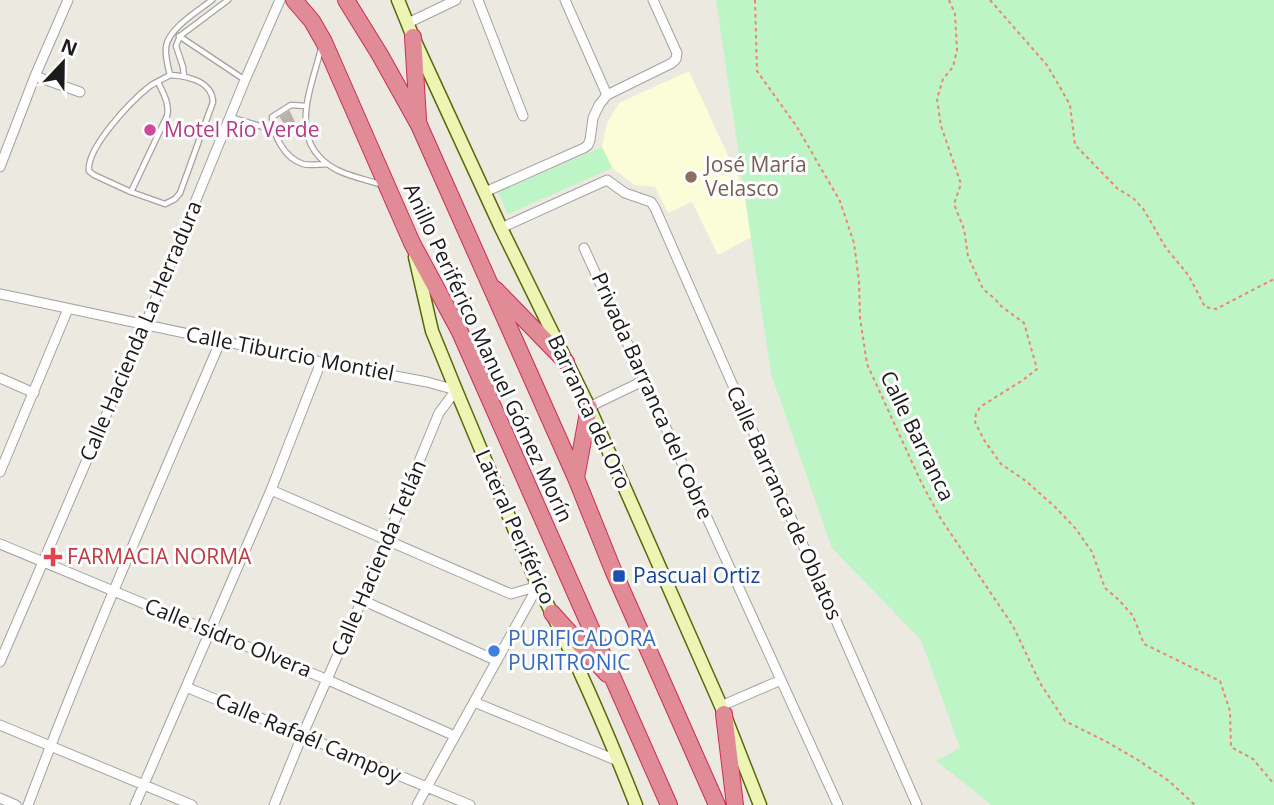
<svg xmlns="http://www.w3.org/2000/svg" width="1274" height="805" font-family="'Open Sans',sans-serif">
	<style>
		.education { fill: #fafdd8 }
		.park { fill: #bef5c6 }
		.building { fill: #b8b2aa; stroke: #bcb0a4; stroke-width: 2 }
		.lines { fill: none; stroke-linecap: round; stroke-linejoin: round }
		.lane-casing { stroke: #a2a2a2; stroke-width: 7 }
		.street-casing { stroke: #a2a2a2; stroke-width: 11 }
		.secondary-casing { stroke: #58690a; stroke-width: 15 }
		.highway-casing { stroke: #ca2d57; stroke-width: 18 }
		.path { stroke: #f1836c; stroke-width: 2; stroke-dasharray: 3.5 3.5; stroke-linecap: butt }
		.lane { stroke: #fff; stroke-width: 4.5 }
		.street { stroke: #fff; stroke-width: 9 }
		.secondary { stroke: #edf5b5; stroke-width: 12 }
		.highway { stroke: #e08b95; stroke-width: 16 }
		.hotel-dot { fill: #d1479c; stroke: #fff; stroke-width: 2.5 }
		.education-dot { fill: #8d6e63; stroke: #fff; stroke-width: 2.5 }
		.health-dot { fill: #e0444e; stroke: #fff; stroke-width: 2.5 }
		.transit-dot { fill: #1a4fb4; stroke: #fff; stroke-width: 2.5 }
		.shop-dot { fill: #3f7fe0; stroke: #fff; stroke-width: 2.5 }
		.labels { text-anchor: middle; stroke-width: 6; stroke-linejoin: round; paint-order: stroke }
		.hotel-label { font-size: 21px; fill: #b23c85; stroke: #fff; text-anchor: start }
		.education-label { font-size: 21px; fill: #785e54; stroke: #fff; text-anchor: start }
		.street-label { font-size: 21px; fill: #1b1b1b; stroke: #fff }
		.health-label { font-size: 21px; fill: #be3a42; stroke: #fff; text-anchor: start }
		.transit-label { font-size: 21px; fill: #164399; stroke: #fff; text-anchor: start }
		.shop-label { font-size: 21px; fill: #366cbe; stroke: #fff; text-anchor: start }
	</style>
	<rect width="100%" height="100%" fill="#ece9e0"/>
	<path class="education" d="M689 71 763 231 718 255 692 202 668 213 655 187 635 185 612 168 602 147 607 123 619 103Z"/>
	<path class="park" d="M716 0H1274V805H992L936 761 960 748 921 640 832 548 771 374Z
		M602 147 612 168 508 214 498 192Z"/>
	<path class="building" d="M289 112 298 130 290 134 281 117Z"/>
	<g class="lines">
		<g class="lane-casing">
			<path id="lane" d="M179 36 245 80
				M321 49C310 92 286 143 337 170 351 177 368 180 383 185
				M170 75C187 76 212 81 213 102L180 193 175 199 165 204 131 192 94 175 89 171C86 148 132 100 150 86 156 82 163 79 170 75Z
				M170 75C168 66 165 57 166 47 168 29 198 11 212 0
				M184 76 183 67 176 46 180 36 228 0
				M306 106 291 105 272 117C273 135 284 158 303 164 310 166 319 164 327 164
				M230 117 273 130
				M131 192 167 116C170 104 163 93 158 82"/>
		</g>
		<g class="street-casing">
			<path id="street" d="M478 0 523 116
				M565 0 607 95
				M408 23 456 0
				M35 76 80 92
				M0 167 35 76 68 0
				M485 192 584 148 588 145 590 140 593 118 599 105 607 95 672 63 676 59 677 53 653 0
				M501 228 607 180 625 193 651 202 655 208 917 805
				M584 248 838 805
				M0 294 321 362 427 382 456 390 439 413 362 600 302 736 274 805
				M0 378 34 393
				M589 407 645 380
				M0 472 68 309
				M271 490 511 594 538 586
				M0 544 328 680 455 736
				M362 600 497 661
				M0 662 145 325 245 80 280 0
				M186 687 470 805
				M474 702 618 761
				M721 706 781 680
				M0 725 192 805
				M0 798 16 805
				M28 805C87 648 155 494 221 340
				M135 805 271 490 321 362
				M417 805 538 586"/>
		</g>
		<g class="secondary-casing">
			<path id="secondary" d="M398 0 413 37 501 228 589 407 721 706 760 805
				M415 257 432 331 456 390 538 586C575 657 607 731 636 805"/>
		</g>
		<g class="highway-casing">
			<path id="highway" d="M294 0 312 21 324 42 412 243 460 332 669 805
				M346 0 380 55 419 125 576 478 613 570 717 805
				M413 37 418 119
				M495 289 566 362
				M576 478 589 407
				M552 613 607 674
				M724 714 735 805"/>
		</g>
		<path class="path" d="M755 0 757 71 797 127 840 201 854 243 859 281 860 318 867 364 922 484 941 519 1013 626 1040 683 1065 721 1107 742 1138 760 1169 781 1195 805
			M949 0 955 14 957 50 953 67 943 79 937 99 941 126 961 184 954 204 964 229 968 256 983 289 995 299 1001 306 1024 323 1037 369 1023 380 980 407 976 414 975 422 984 440 1001 464 1026 481 1055 507 1076 529 1092 552 1105 588 1119 600 1133 616 1144 644 1220 681 1230 711 1231 747 1253 759 1274 784
			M990 0 1046 64 1057 82 1070 105 1075 145 1118 189 1133 198 1144 210 1166 248 1189 276 1205 307 1216 309 1274 279"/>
		<use href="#lane" class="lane"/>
		<use href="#street" class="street"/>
		<use href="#secondary" class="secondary"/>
		<use href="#highway" class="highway"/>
	</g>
	<circle class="hotel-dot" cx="150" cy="130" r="7"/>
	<circle class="education-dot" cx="691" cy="177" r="7"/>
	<path class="health-dot" d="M49.5 546.5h7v7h7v7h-7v7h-7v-7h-7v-7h7z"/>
	<rect class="transit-dot" x="612" y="569" width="14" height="14" rx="3.5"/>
	<circle class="shop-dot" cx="494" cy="651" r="7"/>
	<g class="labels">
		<g class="hotel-label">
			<text x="164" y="137">Motel Río Verde</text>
		</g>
		<g class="education-label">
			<text x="705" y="172">José María<tspan x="705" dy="24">Velasco</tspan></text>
		</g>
		<g class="street-label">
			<text transform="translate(141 331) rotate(-67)" y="7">Calle Hacienda La Herradura</text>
			<text transform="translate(488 353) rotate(65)" y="7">Anillo Periférico Manuel Gómez Morín</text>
			<text transform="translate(290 354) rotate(11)" y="7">Calle Tiburcio Montiel</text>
			<text transform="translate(652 396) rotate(66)" y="7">Privada Barranca del Cobre</text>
			<text transform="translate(589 412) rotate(65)" y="7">Barranca del Oro</text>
			<text transform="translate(917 436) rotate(64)" y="7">Calle Barranca</text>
			<text transform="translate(784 503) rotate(66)" y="7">Calle Barranca de Oblatos</text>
			<text transform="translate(515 527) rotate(66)" y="7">Lateral Periférico</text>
			<text transform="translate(379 558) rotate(-67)" y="7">Calle Hacienda Tetlán</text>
			<text transform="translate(228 638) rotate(22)" y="7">Calle Isidro Olvera</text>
			<text transform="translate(308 738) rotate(23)" y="7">Calle Rafaél Campoy</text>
		</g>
		<g class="health-label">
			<text x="67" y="564">FARMACIA NORMA</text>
		</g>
		<g class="transit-label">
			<text x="633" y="583">Pascual Ortiz</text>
		</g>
		<g class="shop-label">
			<text x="508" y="646">PURIFICADORA<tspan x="508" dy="24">PURITRONIC</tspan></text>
		</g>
	</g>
	<g transform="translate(63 63) rotate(22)" stroke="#ffffff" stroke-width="5" paint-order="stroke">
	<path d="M0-5L12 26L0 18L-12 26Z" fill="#1b1b1b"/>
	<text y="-10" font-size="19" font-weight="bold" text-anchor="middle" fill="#1b1b1b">N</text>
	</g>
</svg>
